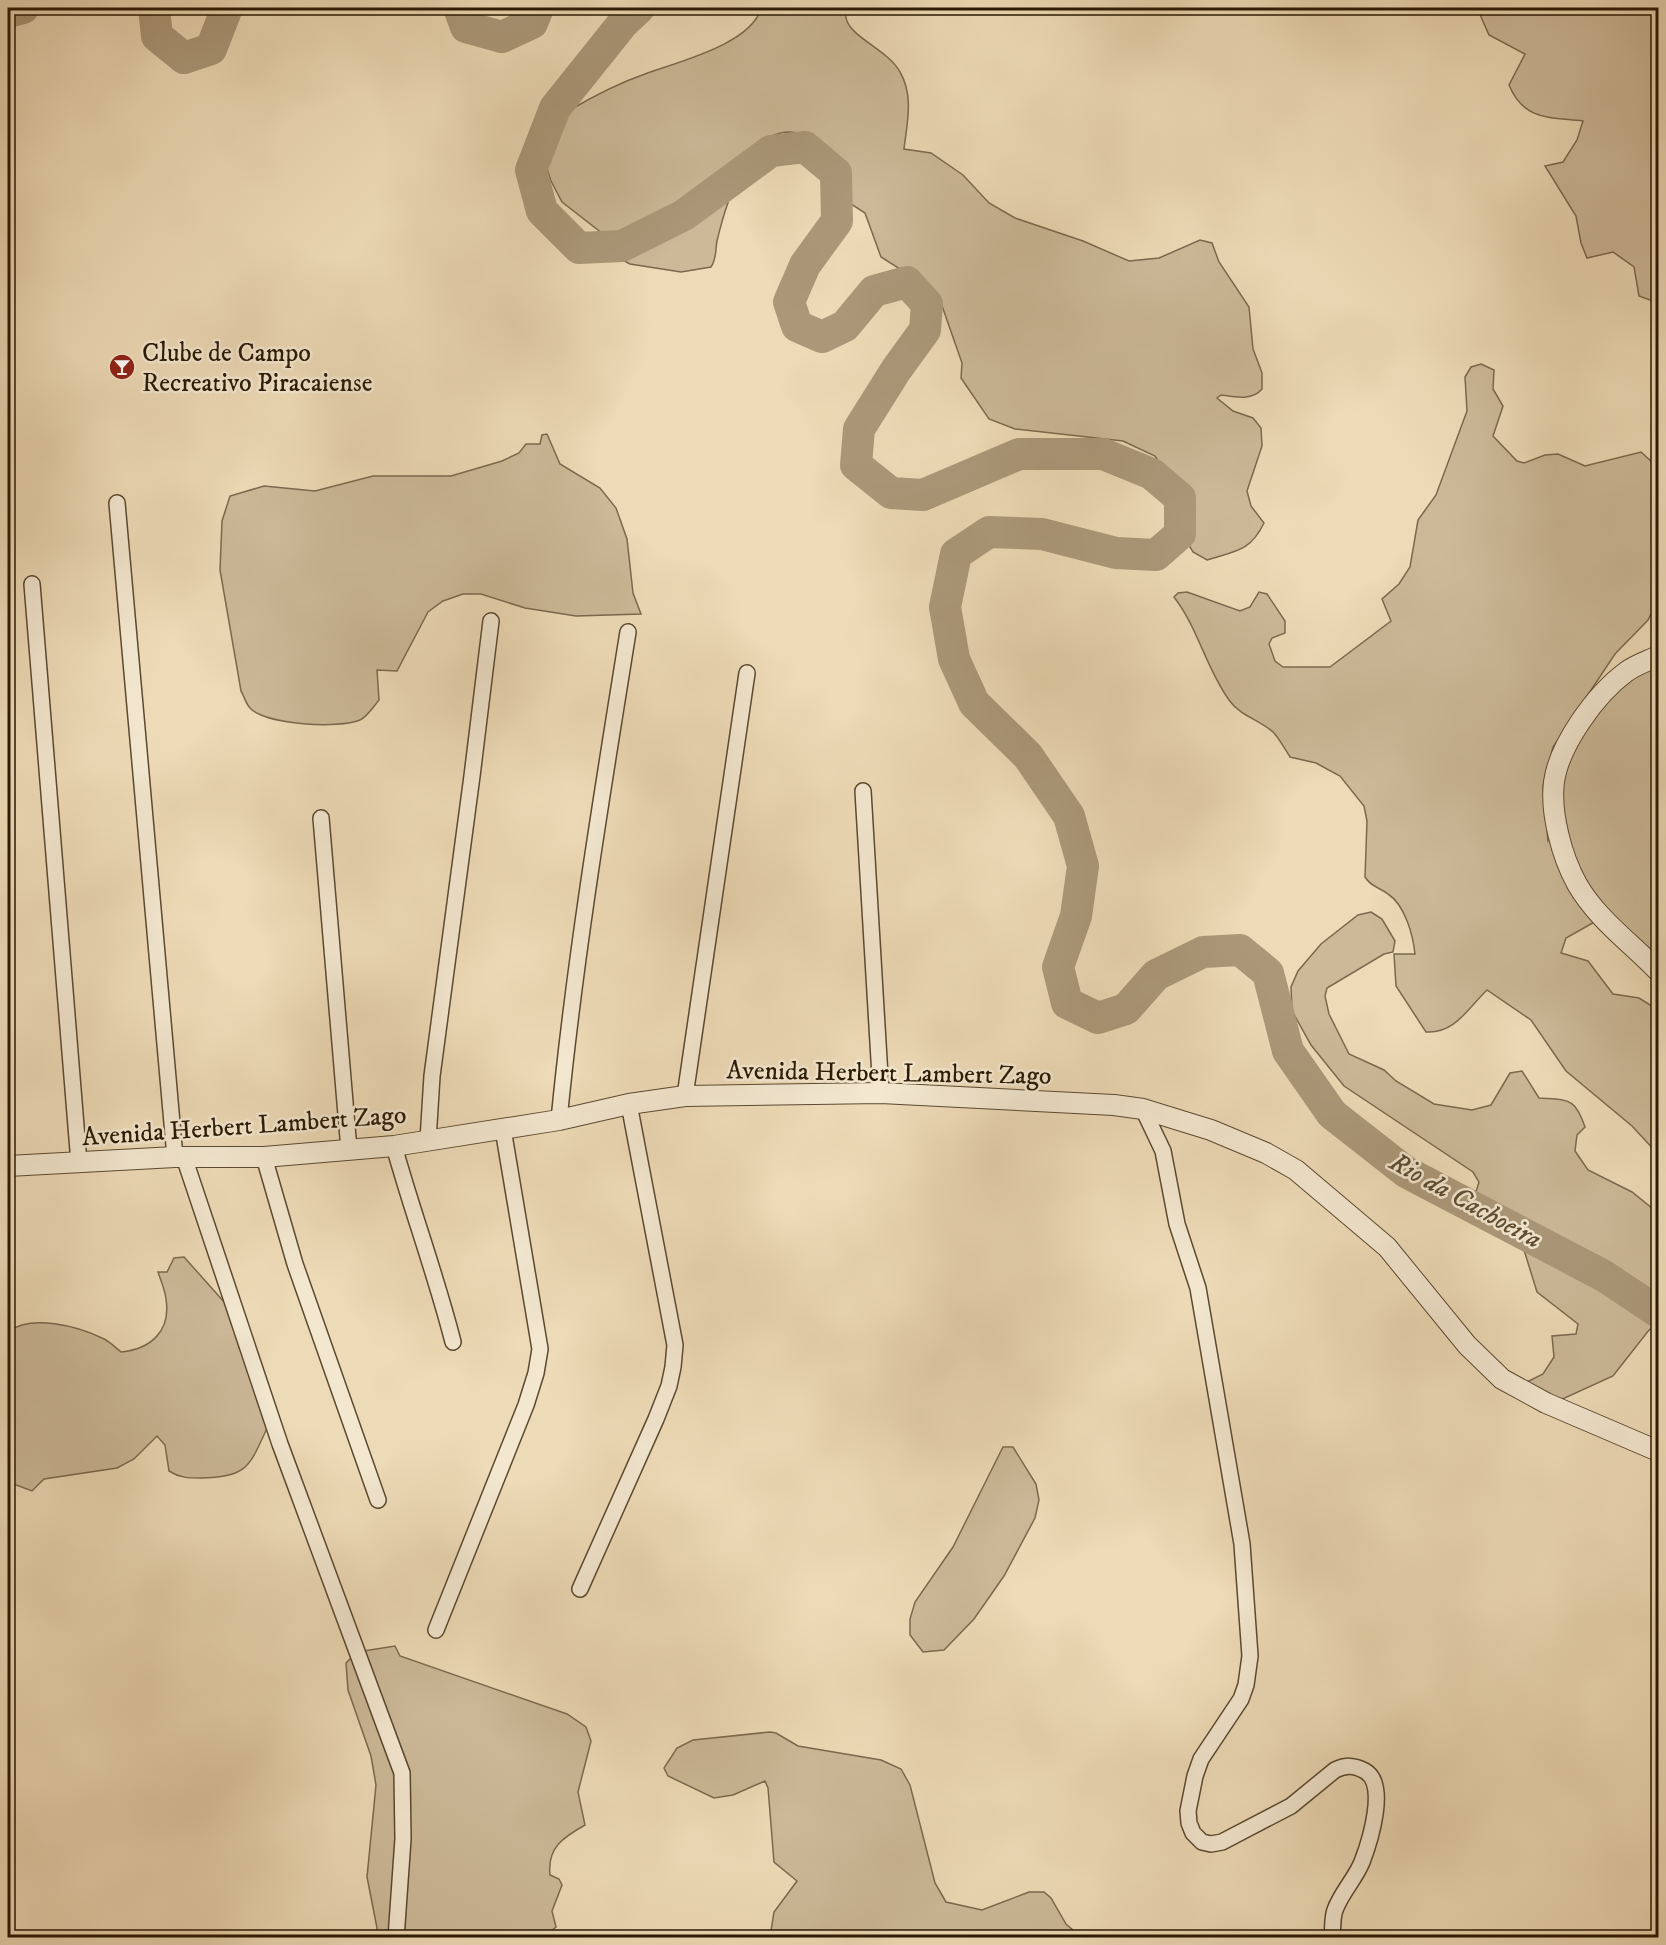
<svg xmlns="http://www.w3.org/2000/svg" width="1666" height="1945" font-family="'IM FELL DW Pica',serif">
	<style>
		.green { fill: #ccb998; stroke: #7b694e; stroke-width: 1.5 }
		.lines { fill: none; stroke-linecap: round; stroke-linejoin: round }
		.river { stroke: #ab9879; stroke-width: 32 }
		.minor-casing { stroke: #5b4930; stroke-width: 18 }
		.tertiary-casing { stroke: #5b4930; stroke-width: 22 }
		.minor { stroke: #f3e7d0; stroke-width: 15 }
		.tertiary { stroke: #f3e7d0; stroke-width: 20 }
		.labels { text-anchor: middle; stroke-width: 5; stroke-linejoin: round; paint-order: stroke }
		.poi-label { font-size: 26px; fill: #2a1903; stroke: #f3e7d0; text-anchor: start }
		.street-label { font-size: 26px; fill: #2a1903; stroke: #f3e7d0 }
		.water-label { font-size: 27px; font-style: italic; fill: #5e4c32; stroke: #f3e7d0 }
	</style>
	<rect width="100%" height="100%" fill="#eddab6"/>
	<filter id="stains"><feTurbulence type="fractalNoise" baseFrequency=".00333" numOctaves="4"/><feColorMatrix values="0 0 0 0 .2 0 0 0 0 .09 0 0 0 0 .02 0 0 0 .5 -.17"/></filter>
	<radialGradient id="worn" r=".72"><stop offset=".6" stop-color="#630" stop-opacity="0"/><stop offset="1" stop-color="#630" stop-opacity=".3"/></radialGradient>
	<path class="green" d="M761 8H845C846 12 845 17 847 21 853 38 889 51 900 72 914 96 907 123 904 149L931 153 963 175 989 203 1015 218 1083 241 1129 261 1159 258 1200 240 1212 243 1219 262 1249 307 1253 349 1262 373V389C1252 401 1235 397 1221 395L1217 398 1233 411 1253 418 1261 428 1262 446 1247 491 1251 506 1264 523C1250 552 1235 551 1207 560L1193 552 1185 539 1161 465 1155 456 1123 441 1015 429 989 419 961 378 962 363 940 300 919 281 881 257 865 213 842 198C840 190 839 183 836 175 834 168 812 139 806 136 803 134 800 134 797 133 749 122 725 207 717 241 715 251 717 258 711 267L681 272 630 264 611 254 603 234 562 202 551 181 538 142C547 131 558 117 570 110 592 97 622 82 645 74 677 62 752 44 761 8Z
		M1477 8H1658V303L1639 296 1634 267 1613 252 1587 258 1581 243 1576 216 1545 166 1563 162 1577 140 1583 121C1549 117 1524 121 1509 85L1525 54 1489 35Z
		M1481 364 1494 370 1493 389 1503 406 1493 436 1517 461 1524 463 1545 455 1558 454 1585 466 1641 452 1653 463 1658 473V599L1648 620 1615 654 1553 747 1543 786 1548 841 1551 837 1556 773 1614 687 1658 661V972L1598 920 1566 938 1561 953 1588 961 1613 994 1639 998 1658 1010V1154L1632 1126 1566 1071 1531 1020 1487 990C1468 1008 1455 1034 1426 1032L1396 986 1394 954H1415C1413 935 1405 905 1388 894 1379 887 1371 887 1365 877L1367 821 1364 806 1340 776 1316 763 1290 757C1285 749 1280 740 1274 733 1261 720 1241 717 1229 700 1206 668 1198 628 1174 597L1178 593 1187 592 1240 611 1250 607 1259 592 1267 594 1285 621V633L1272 638 1269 644 1275 661 1283 667H1330L1391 621 1382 599 1399 584 1410 567 1418 520 1436 495 1467 411 1465 377 1471 367Z
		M547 434 560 464 600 488 616 508 627 539 633 593 641 614 576 616 525 608 481 594H463L443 601 428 612 397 671 377 670 379 700C374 706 367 717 360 720 339 729 266 725 250 708 246 704 244 696 241 691L220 570 222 521 230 496 264 486 315 491 373 476H451L502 461 519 453 526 444H540L542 435Z
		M1371 912 1382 919 1395 941 1393 952 1384 954 1327 988 1325 996 1329 1014 1349 1054 1384 1070 1396 1081 1434 1104 1472 1110 1491 1105 1510 1073 1522 1071 1539 1098C1568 1100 1575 1097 1585 1127L1577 1135 1575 1151 1588 1170 1632 1192 1658 1213V1325L1649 1330 1613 1376 1556 1402 1507 1381H1529L1543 1374 1554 1357 1552 1336 1576 1334 1578 1324 1537 1292 1524 1250 1475 1195 1479 1182 1473 1172 1344 1086 1311 1045 1292 1011 1291 987 1298 971 1321 944 1358 915Z
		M184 1257 233 1312 238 1325 239 1348 254 1364 270 1422C250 1463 251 1478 201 1478 188 1478 180 1478 169 1471L165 1445 157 1436 134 1459 117 1468 44 1479 32 1491 8 1482V1332C31 1314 77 1326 102 1338 109 1341 115 1347 121 1352 151 1349 171 1331 166 1299 165 1290 161 1281 158 1272H167L174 1258Z
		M1003 1447H1013L1036 1484 1039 1500 1035 1518 1004 1576 974 1619 944 1650 923 1652 910 1635V1619L915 1602 953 1547Z
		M395 1646 400 1656 567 1714 586 1727 591 1741 578 1792 585 1825C564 1837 547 1847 550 1875L559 1879 562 1885 552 1911 556 1927 548 1934 536 1938 377 1937V1928L367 1877 376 1785 371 1756 348 1690 346 1663 357 1652Z
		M770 1732 776 1733 798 1746 881 1760 901 1769 910 1785 935 1883 946 1902 982 1910 1029 1892H1044L1051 1898 1066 1924 1081 1937H770L774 1912 797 1881 774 1862 768 1788 765 1781 733 1795 714 1798 668 1776 664 1768 677 1748 693 1740Z"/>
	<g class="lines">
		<path class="river" d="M154 8 157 36 184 58 211 49 227 8
			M459 8 466 27 502 37 532 23 538 8
			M639 8 623 23 555 108 531 170 542 211 579 248 622 246 684 215 771 151 805 147 836 173 837 221 805 265 789 302 797 326 822 337 845 326 874 291 907 282 927 304 925 330 896 370 859 429 856 465 891 493 923 495 1019 454H1103L1152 474 1180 498V534L1156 555 1116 553 1042 534 989 532 956 554 945 607 954 659 974 703 1028 756 1069 816 1083 866 1076 916 1058 967 1067 1003 1098 1018 1126 1009 1156 975 1203 952 1240 950 1268 973 1288 1051 1332 1114 1406 1172 1604 1276 1658 1312
			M8 12 23 8"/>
		<g class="minor-casing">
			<path id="minor" d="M117 503 175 1157
				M32 584 79 1163
				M863 791 881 1093
				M321 818 349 1150
				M685 1096 747 673
				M1143 1109 1163 1151 1177 1224 1198 1288 1242 1544 1250 1656 1246 1685 1241 1699 1201 1759 1195 1776 1188 1811 1189 1823 1193 1833 1202 1842 1211 1844 1222 1842 1291 1806 1335 1770C1346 1765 1354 1765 1365 1771 1388 1784 1370 1841 1362 1862 1355 1879 1341 1893 1335 1910 1332 1918 1333 1929 1332 1938
				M559 1120C575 957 602 794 628 632
				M428 1140 432 1076 472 776 491 621
				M394 1146C412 1211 436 1275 453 1342
				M184 1157 280 1444 402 1773 403 1839 396 1938
				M264 1157 295 1264 378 1500
				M580 1589 656 1419 669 1386 673 1367 675 1345 629 1104
				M436 1630 526 1405 536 1373 540 1349 503 1129"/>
		</g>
		<g class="tertiary-casing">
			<path id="tertiary" d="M1658 656C1648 661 1635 665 1626 672 1596 694 1559 745 1554 782 1550 813 1562 857 1577 884 1597 919 1631 943 1658 971
				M8 1166 175 1157H264L394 1146 559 1120 629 1104 685 1096 881 1093 1114 1105 1143 1109 1211 1130 1266 1153 1296 1170 1387 1247 1467 1345 1502 1379 1546 1403 1658 1451"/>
		</g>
		<use href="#minor" class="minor"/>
		<use href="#tertiary" class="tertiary"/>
	</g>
	<defs>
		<g id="bar-disc" transform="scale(1.35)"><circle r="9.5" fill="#8f2418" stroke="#f3e7d0"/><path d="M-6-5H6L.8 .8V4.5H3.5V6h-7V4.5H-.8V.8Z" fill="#fff"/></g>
	</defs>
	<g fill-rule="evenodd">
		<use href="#bar-disc" x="122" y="367"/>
	</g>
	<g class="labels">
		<g class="poi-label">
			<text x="142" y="361">Clube de Campo<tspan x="142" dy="30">Recreativo Piracaiense</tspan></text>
		</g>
		<g class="street-label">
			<text transform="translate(889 1072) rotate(1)" y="9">Avenida Herbert Lambert Zago</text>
			<text transform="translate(244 1125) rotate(-4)" y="9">Avenida Herbert Lambert Zago</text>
		</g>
		<g class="water-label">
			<text transform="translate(1466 1200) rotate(29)" y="9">Rio da Cachoeira</text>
		</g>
	</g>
	<rect width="1666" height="1945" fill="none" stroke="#eddab6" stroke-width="30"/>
	<rect x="9" y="9" width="1648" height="1927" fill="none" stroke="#2a1903" stroke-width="3"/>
	<rect x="15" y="15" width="1636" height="1915" fill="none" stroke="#2a1903" stroke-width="1.5"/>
	<rect width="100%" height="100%" filter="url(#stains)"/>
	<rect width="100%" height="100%" fill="url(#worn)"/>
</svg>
